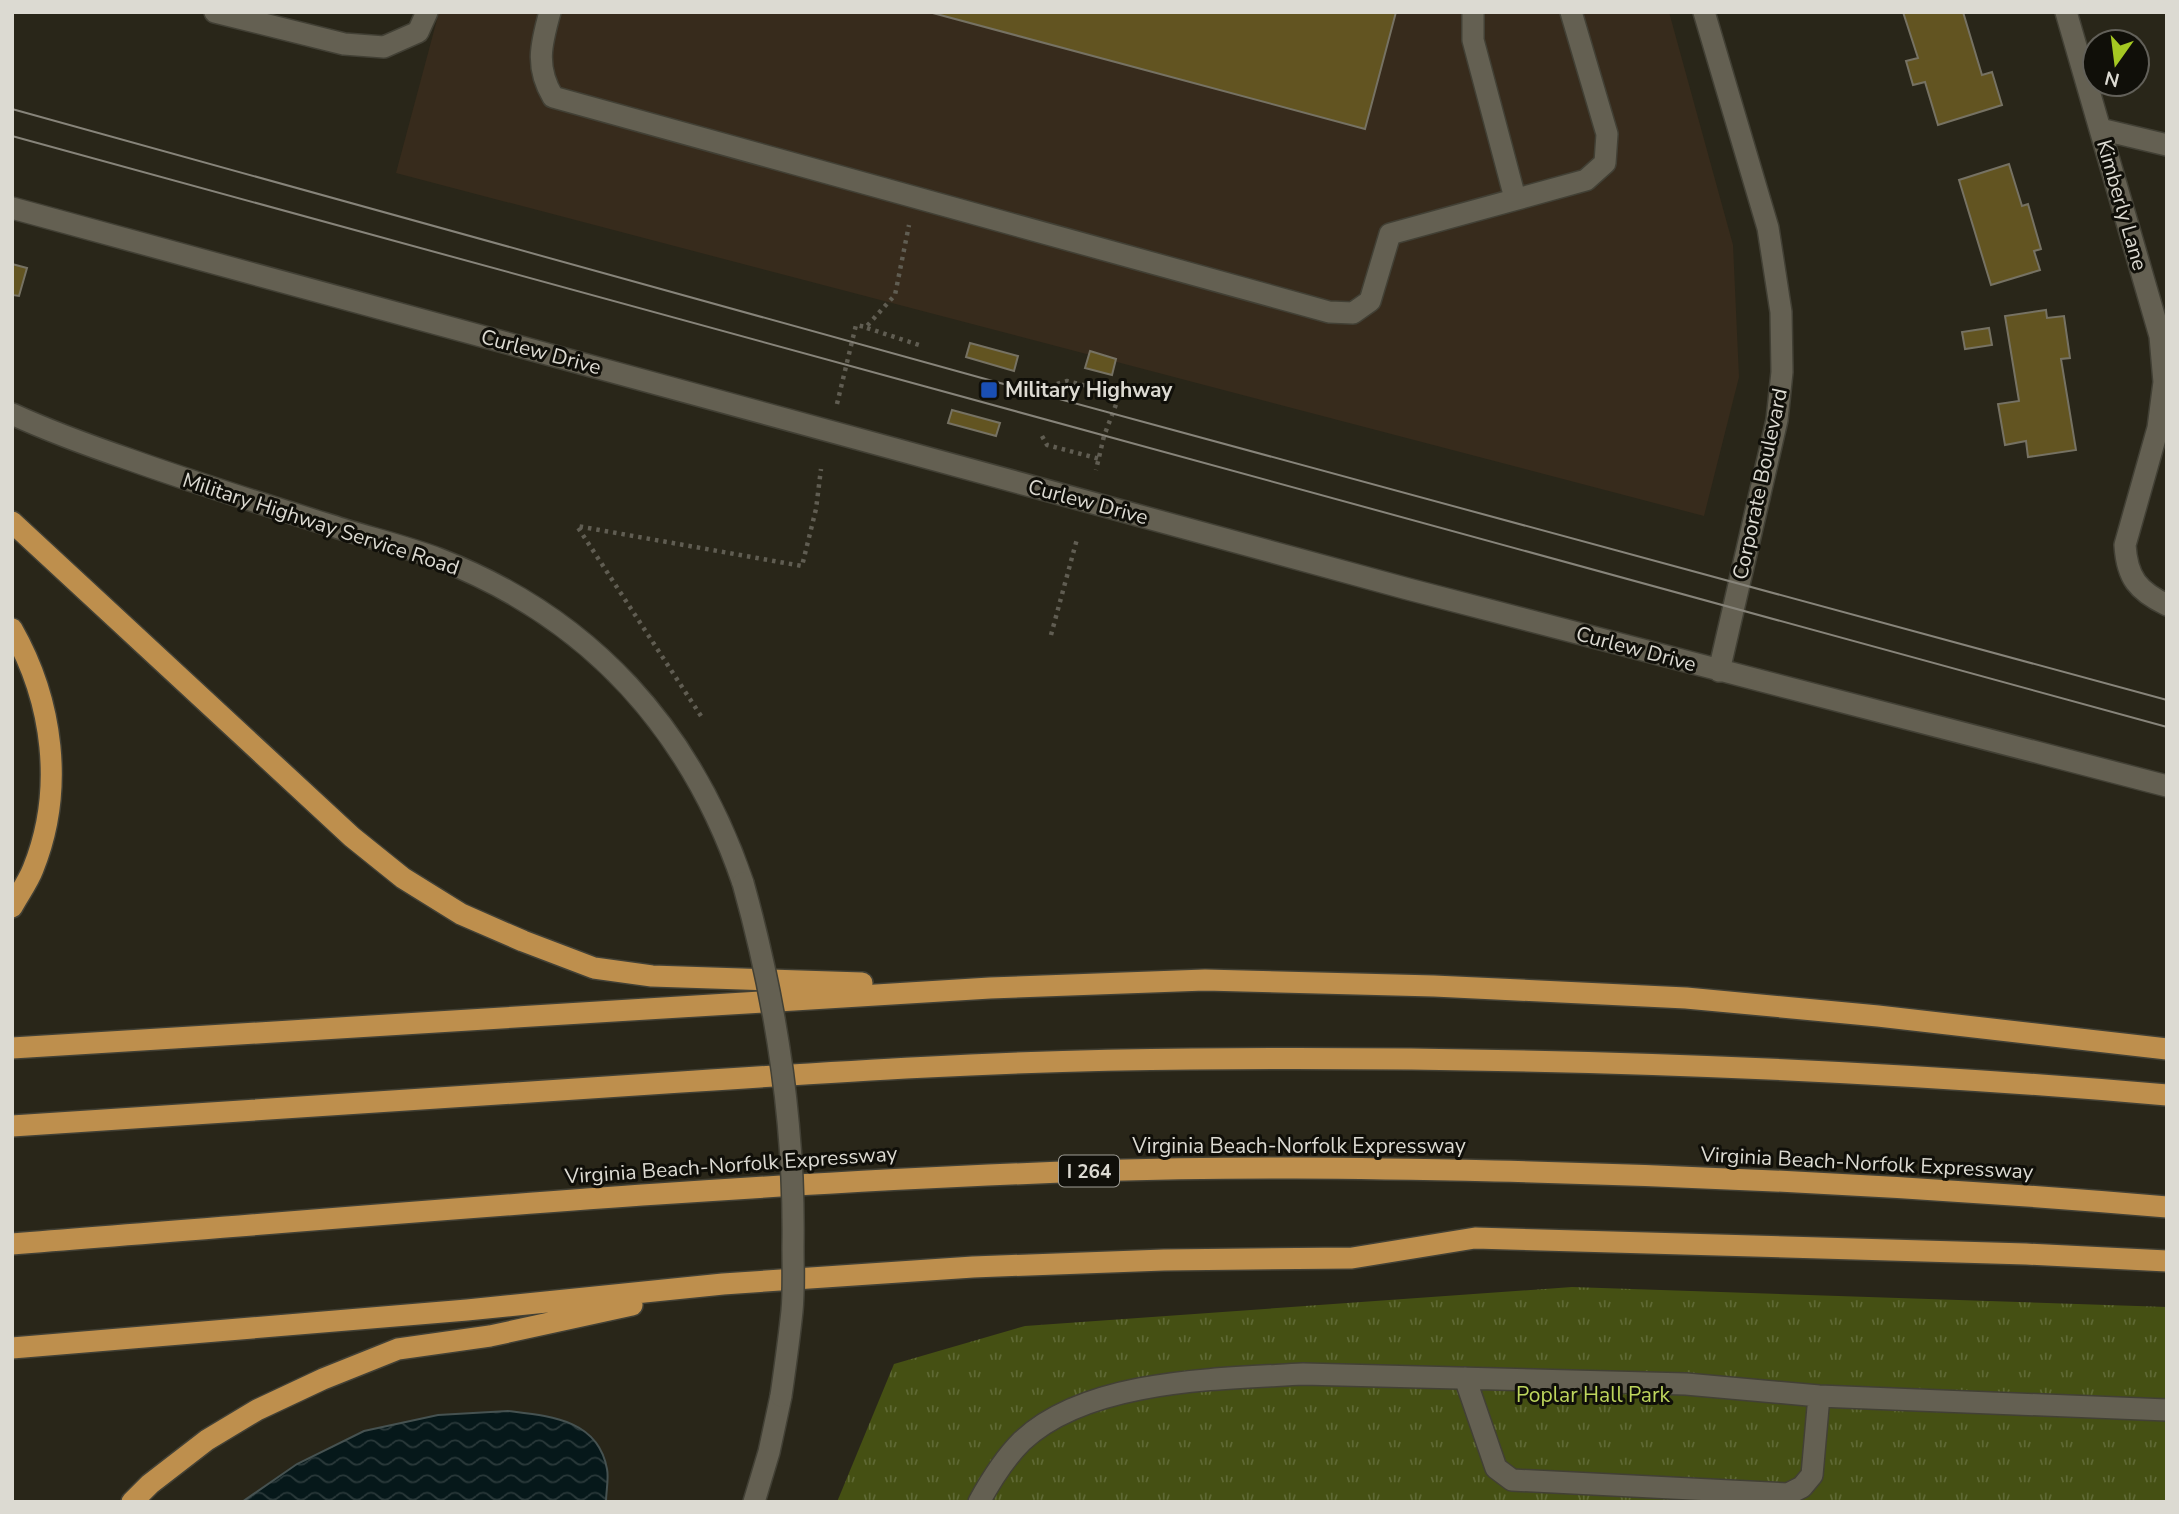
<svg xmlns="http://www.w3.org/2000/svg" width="2179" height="1514" font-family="'Nunito Sans',sans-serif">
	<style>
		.commercial { fill: #372b1c }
		.park { fill: url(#park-tufts) }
		.water { fill: url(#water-waves); stroke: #465251; stroke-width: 2 }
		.building { fill: #625421; stroke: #767263; stroke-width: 2 }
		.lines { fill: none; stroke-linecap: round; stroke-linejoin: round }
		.minor-casing { stroke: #424035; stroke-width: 24 }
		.highway-casing { stroke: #424035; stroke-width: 24 }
		.path { stroke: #605d52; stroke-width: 4.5; stroke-dasharray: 3.5 5; stroke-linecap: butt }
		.minor { stroke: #646052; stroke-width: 21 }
		.highway { stroke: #be8f4d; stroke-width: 21 }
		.tram { stroke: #87847a; stroke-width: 2 }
		.minor-bridge-casing { stroke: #424035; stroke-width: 24; stroke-linecap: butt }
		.minor-bridge { stroke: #646052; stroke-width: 21 }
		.transit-dot { fill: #1a4fb4; stroke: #100f09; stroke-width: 2.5 }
		.labels { text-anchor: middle; stroke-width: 6; stroke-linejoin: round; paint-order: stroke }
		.shield { fill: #100f09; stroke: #9f9d96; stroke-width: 2 }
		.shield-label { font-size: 19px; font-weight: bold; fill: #dcdad2 }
		.street-label { font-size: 21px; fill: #dcdad2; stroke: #100f09 }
		.poi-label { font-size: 21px; font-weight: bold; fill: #dcdad2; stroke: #100f09; text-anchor: start }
		.park-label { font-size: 21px; fill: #bed65d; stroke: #100f09 }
	</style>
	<defs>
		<pattern id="park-tufts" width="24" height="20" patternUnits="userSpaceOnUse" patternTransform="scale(1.75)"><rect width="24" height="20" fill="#455013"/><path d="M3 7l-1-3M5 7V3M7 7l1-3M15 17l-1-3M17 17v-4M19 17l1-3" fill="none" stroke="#5f6934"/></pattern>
		<pattern id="water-waves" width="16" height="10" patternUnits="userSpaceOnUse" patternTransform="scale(1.75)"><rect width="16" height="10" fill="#06181a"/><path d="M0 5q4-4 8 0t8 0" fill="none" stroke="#2a393a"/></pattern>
	</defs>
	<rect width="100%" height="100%" fill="#292619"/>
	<path class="commercial" d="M439 12H1669L1733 245 1739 377 1704 516 396 173Z"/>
	<path class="park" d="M1572 1287 2167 1307V1502H837L894 1364 1025 1326Z"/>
	<path class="water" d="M508 1411C549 1416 598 1419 607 1469 609 1479 606 1491 606 1502H242L297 1464 364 1431 438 1415Z"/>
	<path class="building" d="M929 12H1396L1365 129Z
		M1903 12H1963L1982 75 1992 72 2002 105 1938 125 1925 82 1913 85 1906 61 1918 58Z
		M2009 164 2022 206 2028 204 2041 249 2034 251 2040 270 1991 285 1959 180Z
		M12 264 27 268 19 296 12 295Z
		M2046 310 2047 318 2064 316 2070 358 2061 359 2076 450 2028 457 2026 441 2005 445 1998 404 2019 401 2005 316Z
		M1989 328 1992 345 1965 349 1962 332Z
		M970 343 1018 356 1014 371 966 357Z
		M1090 351 1116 359 1112 375 1085 368Z
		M952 410 1000 423 996 436 948 423Z"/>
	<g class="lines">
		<g class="minor-casing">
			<path id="minor" d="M215 12 344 44 384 47 418 32 427 12
				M550 12C541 44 535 67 553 97L1329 312 1353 313 1370 301 1390 234 1586 180 1605 163 1607 134 1571 12
				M1473 12V40L1515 198
				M1704 12 1768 228 1781 312 1782 372 1777 420 1719 671
				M2066 12 2160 336 2164 382 2158 428 2125 545C2127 578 2138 591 2167 605
				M2100 129 2167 145
				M12 208 1408 589 2167 786
				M12 414C51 432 90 446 131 460 201 485 272 507 342 529 374 539 407 547 439 559 591 618 691 730 743 883
				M1465 1378 1496 1468 1512 1480 1788 1494 1802 1487 1812 1475 1819 1396
				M754 1502 769 1452 781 1396
				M979 1502C991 1480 1005 1458 1022 1441 1088 1379 1218 1379 1303 1374L1686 1384 1819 1396 2167 1410"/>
		</g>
		<g class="highway-casing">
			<path id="highway" d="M12 522 352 837 403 878 461 914 523 941 594 968 652 976 862 983
				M12 629C53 701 65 790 33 869 28 882 19 894 12 907
				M12 1048 990 988 1205 980 1434 986 1686 998 1878 1016 2167 1049
				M12 1126C225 1110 438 1097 651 1084 831 1072 1012 1060 1192 1059 1517 1056 1843 1067 2167 1095
				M12 1244C373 1216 733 1183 1094 1171 1228 1166 1362 1168 1495 1171 1719 1176 1943 1188 2167 1207
				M12 1348 467 1310 723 1284 973 1267 1164 1260 1352 1258 1475 1238 2026 1254 2167 1261
				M132 1502 150 1484 207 1440 257 1410 323 1379 398 1349 490 1336 632 1305"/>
		</g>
		<path class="path" d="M867 328 919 345
			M1057 384 1067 381 1120 394 1104 436 1096 470
			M837 404 856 325 866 327 895 295 909 225
			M1042 436 1047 445 1100 459
			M1051 635 1077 539
			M701 716 577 526 802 566 816 509 821 469"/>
		<use href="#minor" class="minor"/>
		<use href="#highway" class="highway"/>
		<path class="tram" d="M12 109 989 380 2167 700
			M12 136 2167 727"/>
		<g class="minor-bridge-casing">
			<path id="minor-bridge" d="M743 883C776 1001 795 1125 793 1247 793 1269 794 1290 792 1311 789 1340 785 1368 781 1396"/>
		</g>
		<use href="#minor-bridge" class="minor-bridge"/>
	</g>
	<rect class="transit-dot" x="980" y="381" width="18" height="18" rx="3.5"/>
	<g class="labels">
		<rect class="shield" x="1059" y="1155.5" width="60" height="31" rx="5"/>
		<g class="shield-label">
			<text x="1089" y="1178">I 264</text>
		</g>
		<g class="street-label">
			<text transform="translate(2122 205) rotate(74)" y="7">Kimberly Lane</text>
			<text transform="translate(541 352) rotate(15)" y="7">Curlew Drive</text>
			<text transform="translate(1760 484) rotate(-78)" y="7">Corporate Boulevard</text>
			<text transform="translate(1088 502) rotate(15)" y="7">Curlew Drive</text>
			<text transform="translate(321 524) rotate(18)" y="7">Military Highway Service Road</text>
			<text transform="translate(1636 649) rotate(15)" y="7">Curlew Drive</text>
			<text x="1299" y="1153">Virginia Beach-Norfolk Expressway</text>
			<text transform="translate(1867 1163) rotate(3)" y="7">Virginia Beach-Norfolk Expressway</text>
			<text transform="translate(731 1165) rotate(-4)" y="7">Virginia Beach-Norfolk Expressway</text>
		</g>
		<g class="poi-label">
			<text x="1005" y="397">Military Highway</text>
		</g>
		<g class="park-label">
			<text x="1593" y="1402">Poplar Hall Park</text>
		</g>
	</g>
	<rect width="2179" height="1514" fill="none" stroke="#dcdad2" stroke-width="28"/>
	<g transform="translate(2116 63) rotate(194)"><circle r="33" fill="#100f09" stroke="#626059" stroke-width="2"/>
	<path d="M0-5L12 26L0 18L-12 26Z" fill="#a5c822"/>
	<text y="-10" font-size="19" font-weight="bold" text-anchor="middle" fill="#dcdad2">N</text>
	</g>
</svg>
